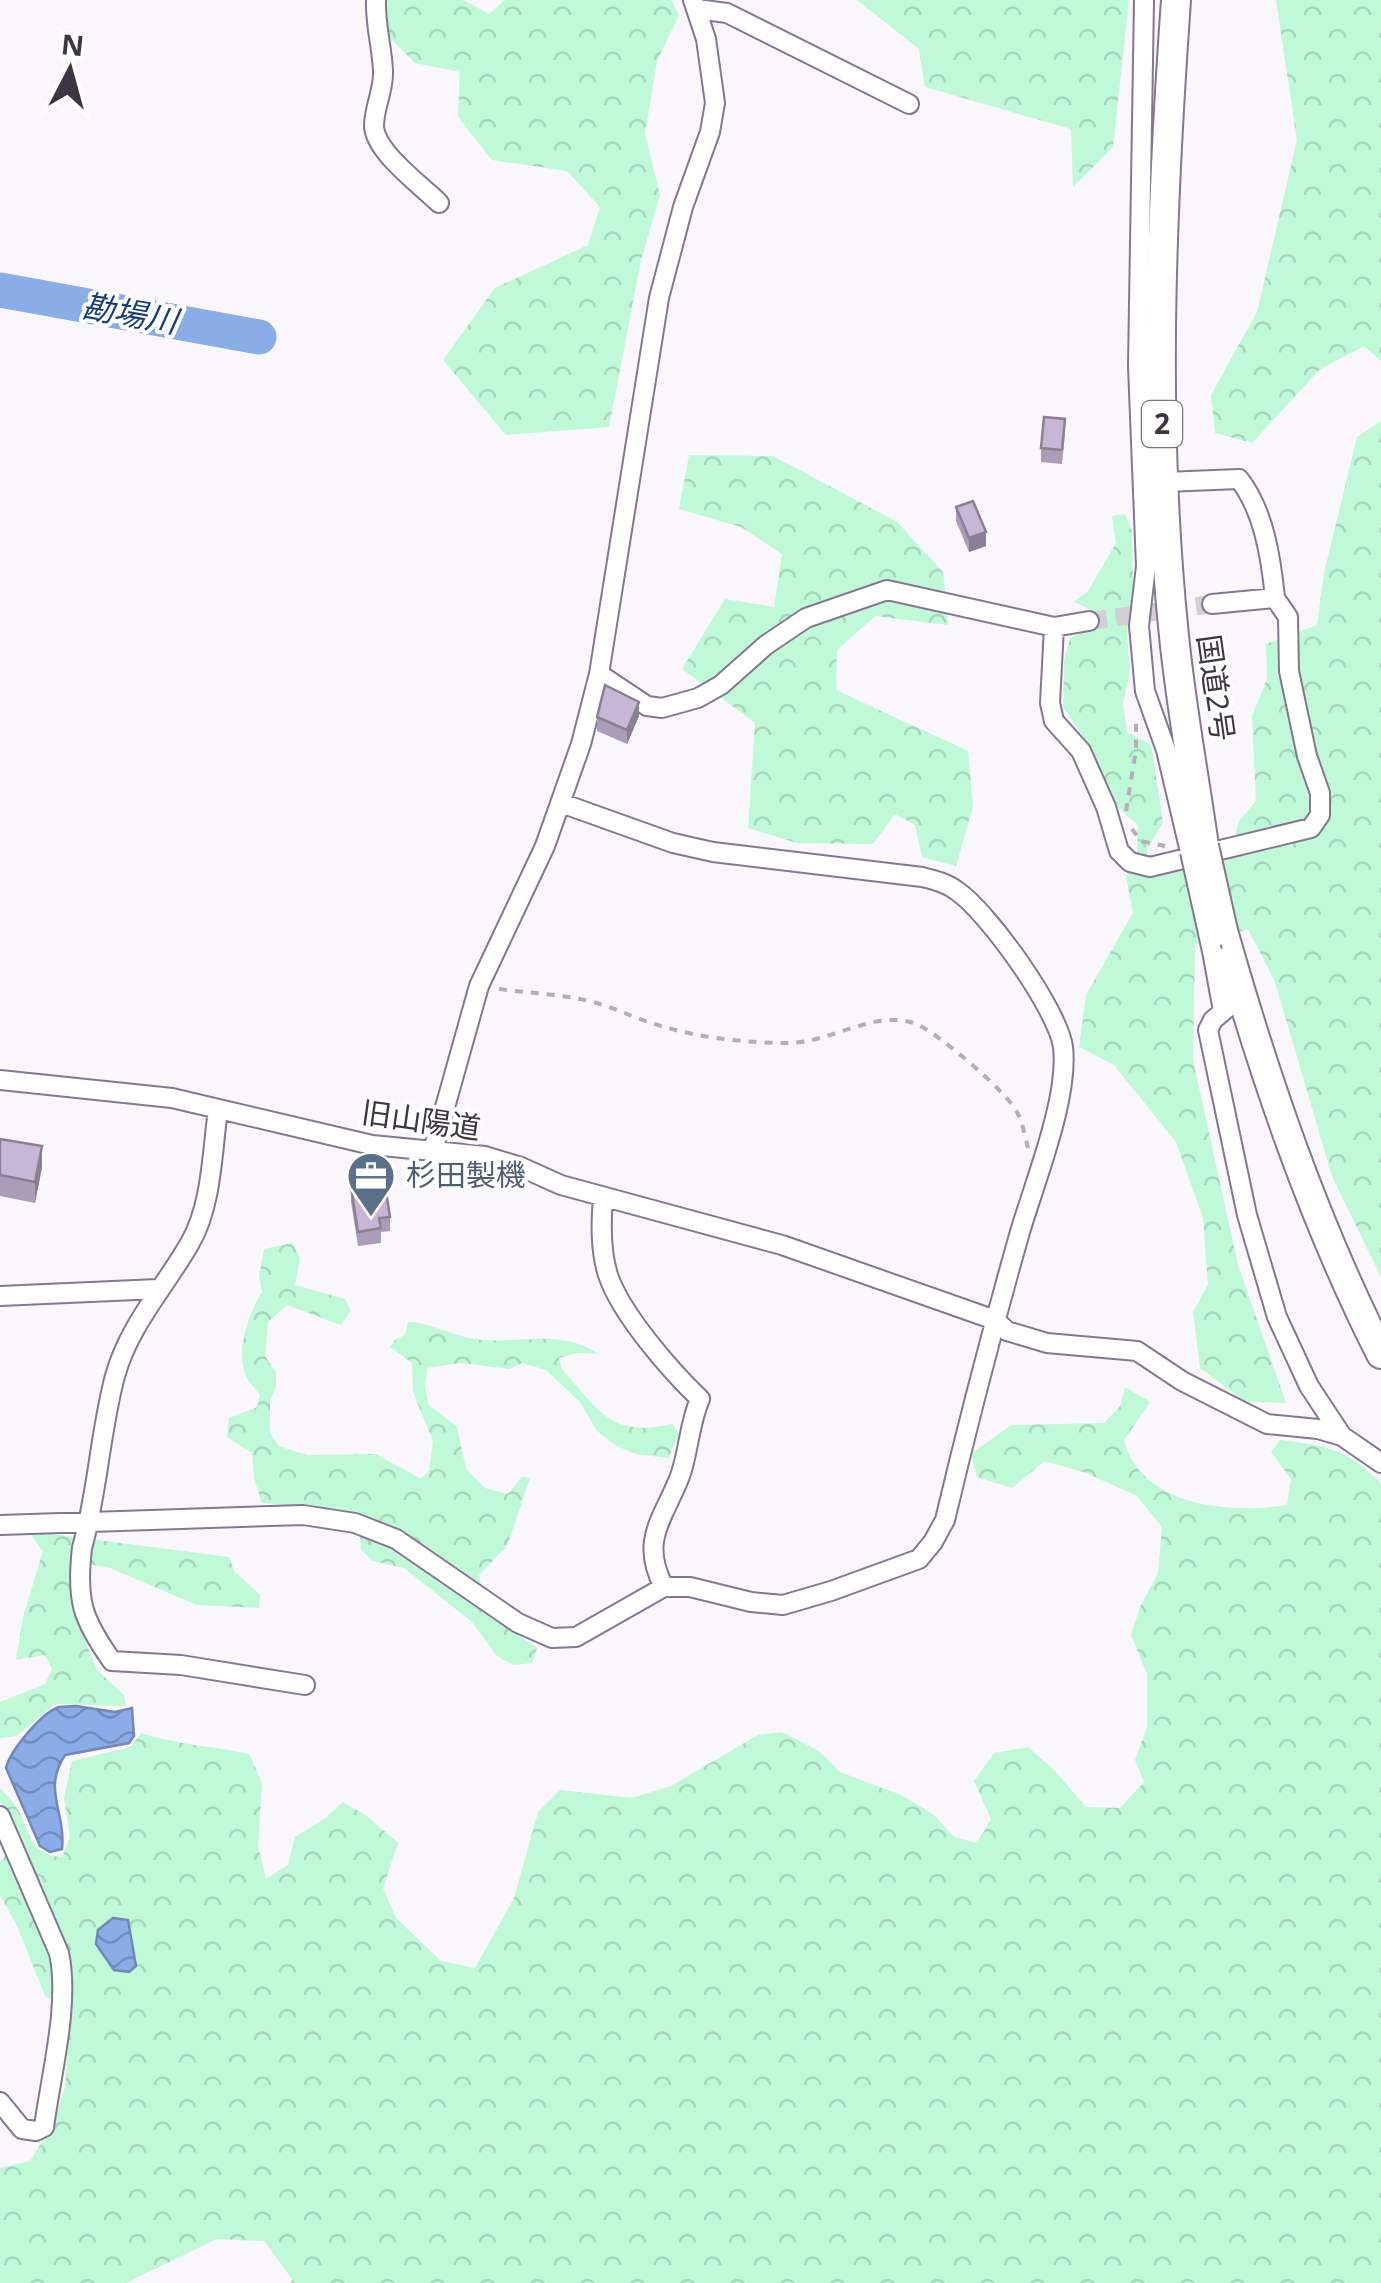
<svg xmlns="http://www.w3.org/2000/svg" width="1381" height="2283" font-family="'Noto Sans','Noto Sans JP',sans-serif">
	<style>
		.forest { fill: url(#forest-crowns) }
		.water { fill: url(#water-waves); stroke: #7388b6; stroke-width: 2.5 }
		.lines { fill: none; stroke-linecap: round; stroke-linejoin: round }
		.river { stroke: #8aace7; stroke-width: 35 }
		.minor-tunnel { stroke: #d3cfd7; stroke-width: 18; stroke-dasharray: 18 9; stroke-linecap: butt }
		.minor-casing { stroke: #867693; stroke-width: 22 }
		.highway-casing { stroke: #867693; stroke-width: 32 }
		.path { stroke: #b3aeb7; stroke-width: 4; stroke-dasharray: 8 8; stroke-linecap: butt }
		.minor { stroke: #fff; stroke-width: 18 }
		.highway { stroke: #fff; stroke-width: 28 }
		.minor-bridge-casing { stroke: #867693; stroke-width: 22; stroke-linecap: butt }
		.highway-bridge-casing { stroke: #867693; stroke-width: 32; stroke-linecap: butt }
		.minor-bridge { stroke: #fff; stroke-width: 18 }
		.highway-bridge { stroke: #fff; stroke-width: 28 }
		.wall { fill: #ab9db7 }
		.shaded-wall { fill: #8b7f95 }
		.building { fill: #c7b6d5; stroke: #8b7f95; stroke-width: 2.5 }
		.labels { text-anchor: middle; stroke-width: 8; stroke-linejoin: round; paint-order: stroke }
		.shield { fill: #fff; stroke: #76727b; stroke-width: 2.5 }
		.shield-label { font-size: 28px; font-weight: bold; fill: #3c3542 }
		.street-label { font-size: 30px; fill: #3c3542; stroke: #fff }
		.service-label { font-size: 30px; fill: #4e5e75; stroke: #fff; text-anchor: start }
		.water-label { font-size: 32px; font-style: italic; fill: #163b80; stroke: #fff }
	</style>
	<defs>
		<pattern id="forest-crowns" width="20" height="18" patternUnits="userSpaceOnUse" patternTransform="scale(2.5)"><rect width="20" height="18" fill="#c0f9d8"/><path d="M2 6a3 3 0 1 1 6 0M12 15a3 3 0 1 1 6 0" fill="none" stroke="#a6d6bb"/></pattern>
		<pattern id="water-waves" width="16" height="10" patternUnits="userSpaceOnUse" patternTransform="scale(2.5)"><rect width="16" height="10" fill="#8aace7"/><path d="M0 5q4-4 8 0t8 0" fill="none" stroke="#728dbd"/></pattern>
	</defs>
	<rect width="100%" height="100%" fill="#f9f6fc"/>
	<path class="forest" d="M379 0H463L489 14 505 0H671L679 15 657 61 645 134 660 195 641 260 609 427 506 435 443 360 495 288 588 245 600 207 567 171 492 160 458 117 460 72 415 63 377 25Z
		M857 0H1129L1113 147 1073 187 1071 129 925 87 919 49Z
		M1276 0H1381V361L1364 346 1319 370 1252 443 1215 433 1211 395 1257 312 1297 140Z
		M1381 421V1277L1332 1176 1275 982 1248 929 1195 945 1193 1060 1238 1265 1286 1403 1244 1401 1200 1368 1193 1312 1208 1285 1203 1218 1176 1142 1114 1065 1079 1047 1086 995 1133 913 1126 877 1137 852 1138 825 1116 806 1102 783 1095 754 1063 707 1064 661 1070 638 1092 628 1090 609 1074 602 1088 591 1116 543 1112 516 1125 514 1132 531 1133 587 1127 632 1130 672 1123 703 1127 732 1151 745 1163 822 1147 850V869L1176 871 1229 860 1239 821 1256 801 1252 716 1267 679 1266 644 1317 625 1324 573 1357 437Z
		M689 455 773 456 897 522 943 572 948 625 875 616 837 650 836 690 968 751 973 806 956 866 922 857 915 825 895 814 873 844 797 843 748 828 755 723 682 669 725 599 774 607 782 554 741 527 679 509Z
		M292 1243 300 1258 295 1285 345 1299 351 1311 341 1325 287 1305 268 1322 265 1356 276 1373V1387L270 1401V1433L279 1446 306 1455 376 1454 421 1479 429 1471 433 1441 413 1392 412 1363 390 1347 396 1339 405 1335 408 1322C434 1323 458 1339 484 1340 524 1343 563 1329 598 1354L577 1353 559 1358 562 1369C599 1411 611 1438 672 1424L679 1435 668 1458 635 1454 615 1445 597 1431 580 1402 546 1370 522 1363 509 1369 461 1363 427 1368 425 1386 428 1404 457 1427 466 1469 485 1488 508 1494 522 1477 530 1478 507 1546 479 1575 485 1613 537 1648 532 1663 514 1665 497 1656 472 1622 404 1568 372 1561 361 1549 359 1516 330 1509 262 1503 254 1479 252 1453 227 1437 229 1418 257 1407 260 1395C256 1389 247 1381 245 1374 236 1348 249 1314 262 1292L259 1276 264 1249Z
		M1125 1387 1150 1402 1124 1440C1141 1507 1231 1514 1287 1505L1291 1479 1271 1452 1280 1440C1328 1446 1345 1448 1381 1483V2283H291L292 2279 264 2241 217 2239 126 2283H0V2168L30 2161 54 2122 65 2087 71 2011 45 1996 18 1928 0 1895V1863L18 1837 0 1801V1788C5 1794 12 1800 16 1807 32 1831 26 1854 62 1857L70 1837 64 1798 72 1761 131 1747 141 1733C176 1745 213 1746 249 1754L262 1783 258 1846 266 1879 288 1865 295 1837 324 1819 343 1802 367 1816 398 1843 383 1888 396 1918 441 1961 475 1968 514 1898 538 1812 560 1790 632 1798 671 1786 758 1735 782 1732 819 1751 840 1772 901 1795 934 1815 954 1837 977 1843 991 1819 974 1781 994 1753 1028 1747 1054 1770 1086 1807 1120 1808 1144 1782 1135 1760 1147 1727V1674L1131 1635 1140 1607 1158 1573 1162 1527 1137 1496 1086 1473 1045 1461 1012 1488 977 1477 971 1454 1011 1425 1104 1423 1120 1406Z
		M28 1531 229 1557 234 1571 260 1595 259 1608 197 1605 110 1568 82 1563 73 1580 77 1620 97 1670 124 1695 126 1706 55 1704 17 1736 0 1738V1702L45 1684 52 1669 45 1655 16 1660 23 1617 43 1551Z"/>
	<path class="water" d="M76 1706 115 1712 132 1708 134 1736 129 1743 65 1755C42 1790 66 1812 62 1849L50 1852 40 1846 6 1768C10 1751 41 1713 59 1707 64 1706 70 1707 76 1706Z
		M113 1918 128 1920 136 1966 129 1972 114 1970 96 1944 98 1930Z"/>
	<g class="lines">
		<path class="river" d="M0 290 259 337"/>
		<path class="minor-tunnel" d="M1089 621 1212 604"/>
		<g class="minor-casing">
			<path id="minor" d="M376 0C375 24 382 47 383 71 384 90 374 107 374 126 375 152 421 185 439 203
				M1144 0 1138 366 1146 566 1139 626 1145 691 1166 750 1190 852
				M697 9 727 13 909 104
				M1165 482 1239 479C1264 511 1271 558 1275 598L1212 604
				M1054 627 1050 703 1054 721 1081 751 1106 807 1119 851 1130 862 1150 867 1311 828 1320 815V793L1307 756 1289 671 1288 617 1275 598
				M599 674 647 706 662 708 698 698 721 685 766 645 806 618 887 590 1054 627 1089 621
				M1212 951 1223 1011
				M1241 996 1213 1020 1208 1030 1247 1215 1277 1317 1309 1386 1342 1436
				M0 1080 172 1098 372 1145 485 1156 521 1167 561 1185 782 1245 995 1320 1007 1331 1047 1343 1137 1351 1182 1381 1267 1424 1318 1429 1342 1436 1381 1463
				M218 1110C212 1152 212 1205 190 1243 165 1287 129 1325 115 1376 100 1432 98 1491 82 1548 76 1600 82 1619 112 1661L181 1665 305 1685
				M433 1150 479 986 545 846 581 744 599 674 659 298 683 207 710 132 715 103 706 39 693 0
				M603 1197C601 1222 600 1250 608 1275 621 1314 670 1370 700 1399 689 1424 689 1451 680 1476 664 1518 639 1540 664 1587
				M0 1296 158 1289
				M0 1525 303 1515 355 1523 396 1539 518 1623 552 1638 576 1637 664 1587H690L751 1602 783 1605 831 1591 919 1559 933 1542 945 1520C968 1423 993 1327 1020 1232 1035 1181 1069 1098 1063 1047 1058 1010 988 912 957 891 947 883 934 880 922 877L713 852 673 843 561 803
				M0 1816 59 1953C70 2004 51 2074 44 2127L36 2131 22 2129 0 2102"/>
		</g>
		<g class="highway-casing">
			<path id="highway" d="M1176 0C1161 212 1152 424 1174 636 1181 706 1194 776 1204 846
				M1223 931C1264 1075 1313 1220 1381 1354"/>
		</g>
		<path class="path" d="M1126 811 1136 750V721
			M1132 829 1141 841 1165 846
			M499 989C529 993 559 994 589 1001 614 1007 636 1019 661 1026 700 1038 747 1043 788 1043 830 1043 873 1010 914 1023 935 1030 1007 1092 1017 1112 1023 1123 1025 1137 1028 1148"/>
		<use href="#minor" class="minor"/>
		<use href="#highway" class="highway"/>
		<g class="minor-bridge-casing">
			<path id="minor-bridge" d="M1190 852 1212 951"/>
		</g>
		<g class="highway-bridge-casing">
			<path id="highway-bridge" d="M1204 846 1223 931"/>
		</g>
		<use href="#minor-bridge" class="minor-bridge"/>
		<use href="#highway-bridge" class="highway-bridge"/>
	</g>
	<path class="wall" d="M1065 433 1062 464 1041 462V448Z
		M956 507 986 546 969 552 956 521Z
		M639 716 627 744 597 731V717Z
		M0 1139 42 1167 35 1203 0 1196Z
		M351 1187 379 1193 390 1217V1231L381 1232V1243L358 1246 351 1202Z"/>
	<path class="shaded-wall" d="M986 532V546L969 552V538Z
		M639 702V716L627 744V730Z
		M42 1146V1167L35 1203V1182Z"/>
	<path class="building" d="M1044 417 1065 419 1062 450 1041 448Z
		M973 501 986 532 969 538 956 507Z
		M605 685 639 702 627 730 597 717Z
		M0 1139 42 1146 35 1182 0 1175Z
		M378 1183 379 1193 386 1192 390 1217 379 1218 381 1228 358 1232 351 1187Z"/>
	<defs>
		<g id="office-pin" transform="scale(2.5)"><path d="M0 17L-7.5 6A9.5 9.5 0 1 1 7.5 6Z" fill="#5c6f8a" stroke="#fff"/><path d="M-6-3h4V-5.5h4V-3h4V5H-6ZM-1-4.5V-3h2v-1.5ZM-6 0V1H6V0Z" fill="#fff"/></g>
	</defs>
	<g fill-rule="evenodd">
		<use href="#office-pin" x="371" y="1176"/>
	</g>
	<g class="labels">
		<rect class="shield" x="1142" y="401" width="40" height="46" rx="8"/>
		<g class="shield-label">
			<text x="1162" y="434">2</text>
		</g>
		<g class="street-label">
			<text transform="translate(1215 688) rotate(82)" y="10">国道2号</text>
			<text transform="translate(421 1121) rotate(8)" y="10">旧山陽道</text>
		</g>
		<g class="service-label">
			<text x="406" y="1186">杉田製機</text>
		</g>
		<g class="water-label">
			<text transform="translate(130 314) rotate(10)" y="11">勘場川</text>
		</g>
	</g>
	<g transform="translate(70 70) rotate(6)" stroke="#ffffff" stroke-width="8" paint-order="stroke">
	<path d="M0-8L18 38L0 25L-18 38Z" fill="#3c3542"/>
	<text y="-15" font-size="28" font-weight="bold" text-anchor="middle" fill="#3c3542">N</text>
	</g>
</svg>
